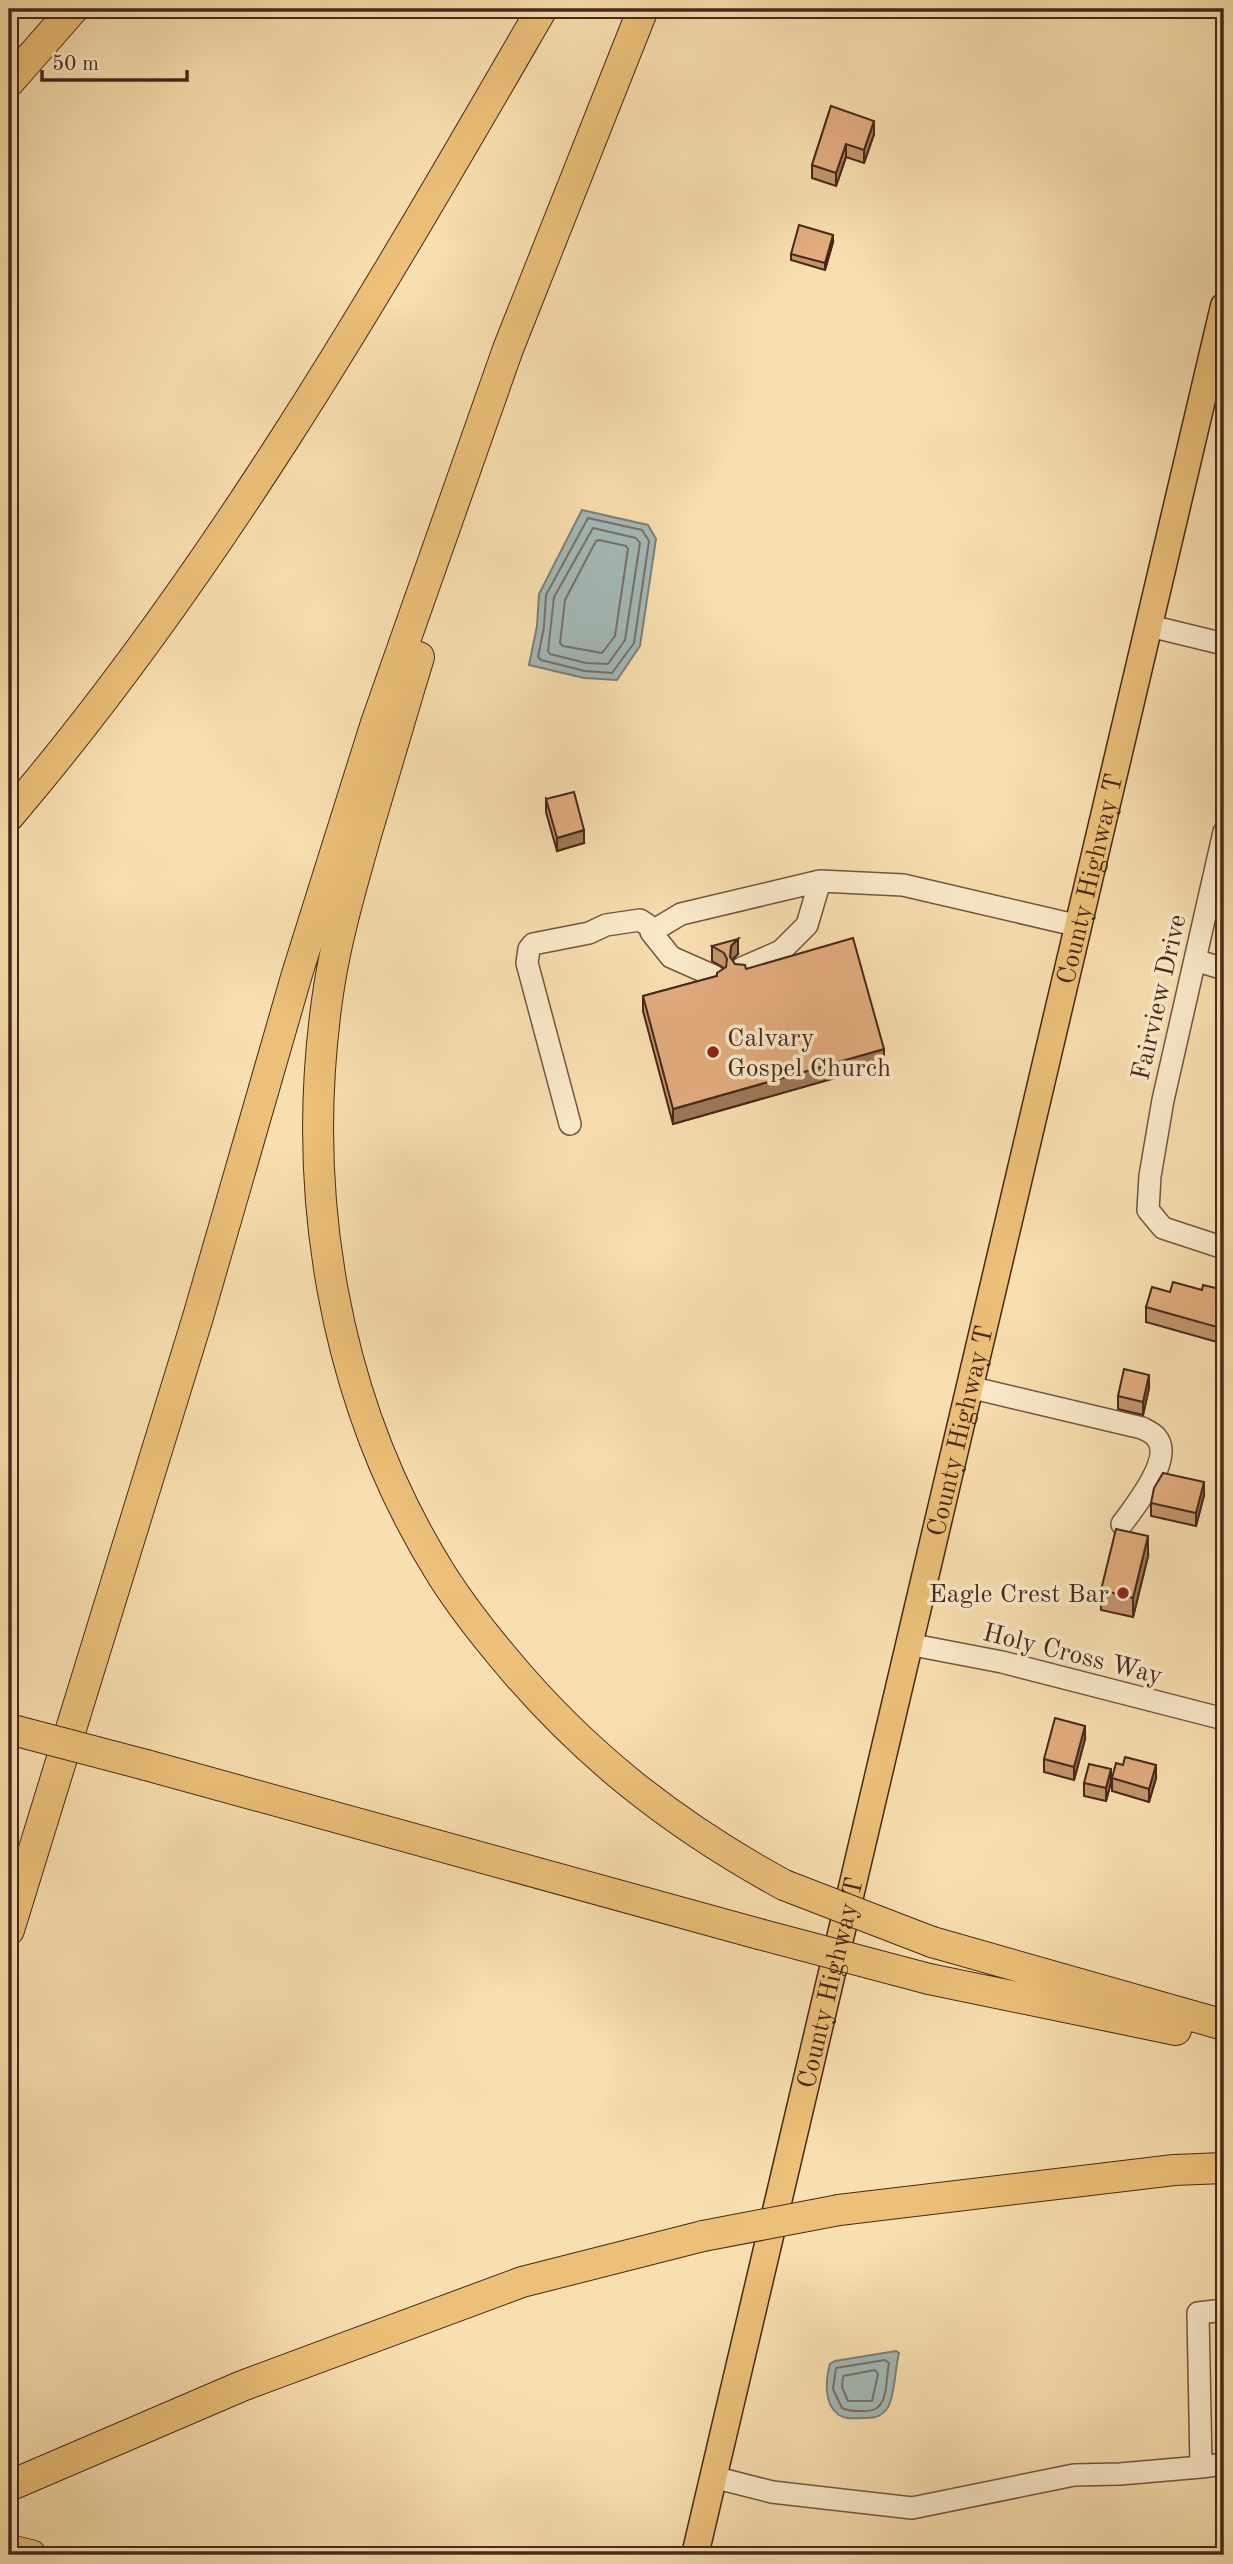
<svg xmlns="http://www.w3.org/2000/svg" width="1233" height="2564" font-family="'Old Standard TT',serif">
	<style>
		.water { fill: #a3b9b7; stroke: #7e7f79; stroke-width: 2 }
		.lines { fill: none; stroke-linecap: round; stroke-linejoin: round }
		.shore { stroke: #757069; stroke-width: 2 }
		.minor-casing { stroke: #735540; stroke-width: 24 }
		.major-casing { stroke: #47271b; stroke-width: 29 }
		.highway-casing { stroke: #47271b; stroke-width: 32 }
		.minor { stroke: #faeacb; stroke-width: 21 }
		.major { stroke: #ecc078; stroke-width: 26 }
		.highway { stroke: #ecc078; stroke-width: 30 }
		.highway-bridge-casing { stroke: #47271b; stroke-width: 32; stroke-linecap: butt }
		.highway-bridge { stroke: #ecc078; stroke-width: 30 }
		.wall { fill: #c3956c; stroke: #47271b; stroke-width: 2 }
		.shaded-wall { fill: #9f7958; stroke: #47271b; stroke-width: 2 }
		.building { fill: #e3ad7e; stroke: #47271b; stroke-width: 2 }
		.poi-dot { fill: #8f2418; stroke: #faeacb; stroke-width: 2.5 }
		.labels { text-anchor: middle; stroke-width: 7; stroke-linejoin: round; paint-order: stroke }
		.street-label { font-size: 26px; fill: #47271b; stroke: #faeacb }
		.poi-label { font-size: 26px; fill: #47271b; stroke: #faeacb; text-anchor: start }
	</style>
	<rect width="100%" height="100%" fill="#f8dfaf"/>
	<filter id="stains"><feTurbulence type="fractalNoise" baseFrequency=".00286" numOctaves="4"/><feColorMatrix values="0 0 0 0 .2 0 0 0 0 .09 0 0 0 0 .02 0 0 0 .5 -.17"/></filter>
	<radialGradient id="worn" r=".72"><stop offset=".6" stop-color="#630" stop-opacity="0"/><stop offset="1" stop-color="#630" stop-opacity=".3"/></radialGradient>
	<path class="water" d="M582 510 648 525 656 539 640 646 617 680 584 678 529 665 537 626 539 594Z
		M896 2351 899 2353C895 2368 895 2395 888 2407 882 2416 876 2418 865 2418 857 2418 846 2420 839 2415 823 2404 826 2379 830 2364L835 2361Z"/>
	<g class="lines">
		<path class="shore" d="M588 518 642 530 649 541 634 643 612 673 585 671 541 660 538 657 544 627 546 595Z
			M593 528 636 538 640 543 625 640 608 664 586 663 550 654 548 651 554 597Z
			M599 540 626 546 628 549 615 636 602 653 563 646 560 643 565 600 596 541Z
			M885 2360 889 2363C885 2381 890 2411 866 2411 857 2411 850 2412 842 2408L833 2389 836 2368Z
			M875 2370 878 2374 872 2401H848L842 2387 843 2376Z"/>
		<g class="minor-casing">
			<path id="minor" d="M1150 626 1224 644
				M1224 832 1163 1100 1150 1176 1148 1210 1163 1228 1224 1248
				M1195 960 1224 969
				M742 968 781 951 807 925 820 881 903 885 1079 926
				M714 976 671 957 651 932 681 914 820 881
				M570 1124 527 963 529 949 533 944 589 933 606 925 640 920 655 930
				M969 1387 1142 1428C1146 1430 1153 1433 1156 1437 1175 1458 1135 1506 1122 1524
				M908 1644 1002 1662 1224 1719
				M1201 2467 1224 2464
				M713 2477 772 2492 912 2508 1074 2475 1120 2474 1201 2467 1198 2313 1224 2310"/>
		</g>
		<g class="major-casing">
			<g id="major">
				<path id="s1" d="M695 2555 1224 306"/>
			</g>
		</g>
		<g class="highway-casing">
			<path id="highway" d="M9 82 73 9
				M419 657C401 716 384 775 366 835 352 885 337 936 329 987 298 1189 333 1403 443 1577 461 1605 482 1632 503 1657 583 1754 674 1825 784 1885
				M9 816C219 570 380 288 542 9
				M146 1765 759 1934
				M9 1930 198 1317 297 974 376 723 508 349 643 9
				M932 1942 1224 2025
				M929 1979 1176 2030
				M839 2210 1174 2170 1224 2168
				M9 2486 242 2386 522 2282 703 2236
				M9 2550 31 2555"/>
		</g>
		<use href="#minor" class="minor"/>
		<use href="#major" class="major"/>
		<use href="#highway" class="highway"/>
		<g class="highway-bridge-casing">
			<path id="highway-bridge" d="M9 1729 146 1765
				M784 1885 932 1942
				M759 1934 929 1979
				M703 2236 839 2210"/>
		</g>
		<use href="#highway-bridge" class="highway-bridge"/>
	</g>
	<path class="wall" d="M831 106 874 134 864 163 846 157 836 186 812 178V165Z
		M833 242 825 270 791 260V254Z
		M546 799 584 843 557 851 546 812Z
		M712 946 738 954 732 960 735 964 746 969 884 1064 673 1124 643 1011V996L717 976 724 968 712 961Z
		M1202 1290H1224V1344L1146 1322V1307L1170 1292Z
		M1149 1388 1143 1415 1118 1409V1396Z
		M1204 1495 1196 1526 1151 1516V1503Z
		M1148 1556 1133 1617 1101 1610V1590Z
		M1085 1739 1074 1780 1044 1772V1759Z
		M1112 1778H1156L1149 1802 1112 1791Z
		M1111 1782 1106 1801 1084 1796V1783Z"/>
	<path class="shaded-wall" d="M874 121V134L864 163V150Z
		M846 144V157L836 186V173Z
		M833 235V242L825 270V263Z
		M584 830V843L557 851V838Z
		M738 939V954L731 961 730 957 731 946Z
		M884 1049V1064L673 1124V1109Z
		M1149 1375V1388L1143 1415V1402Z
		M1204 1482V1495L1196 1526V1513Z
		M1148 1536V1556L1133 1617V1598Z
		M1085 1726V1739L1074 1780V1767Z
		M1156 1765V1778L1149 1802V1789Z
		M1111 1769V1782L1106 1801V1788Z"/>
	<path class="building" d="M831 106 874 121 864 150 846 144 836 173 812 165Z
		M799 225 833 235 825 263 791 254Z
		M574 792 584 830 557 838 546 799Z
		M853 938 884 1049 673 1109 643 996 717 976V973L726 967 727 959 724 953 712 946 738 939 731 946 730 957 735 964 745 965 746 969Z
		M1173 1282 1202 1290 1203 1285 1224 1290V1329L1146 1307 1152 1287 1170 1292Z
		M1124 1369 1149 1375 1143 1402 1118 1396Z
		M1163 1473 1204 1482 1196 1513 1151 1503 1154 1488Z
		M1116 1529 1148 1536 1133 1598 1101 1590Z
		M1055 1718 1085 1726 1074 1767 1044 1759Z
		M1125 1757 1156 1765 1149 1789 1112 1778 1116 1763 1123 1765Z
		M1089 1764 1111 1769 1106 1788 1084 1783Z"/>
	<g class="poi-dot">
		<circle cx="713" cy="1052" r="7"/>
		<circle cx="1123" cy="1593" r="7"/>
	</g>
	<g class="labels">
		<g class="street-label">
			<text dy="9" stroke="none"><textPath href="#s1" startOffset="1722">County Highway T</textPath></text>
			<text transform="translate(1158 997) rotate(-77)" y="9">Fairview Drive</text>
			<text dy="9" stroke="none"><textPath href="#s1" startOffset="1155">County Highway T</textPath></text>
			<text transform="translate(1073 1653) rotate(14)" y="9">Holy Cross Way</text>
			<text dy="9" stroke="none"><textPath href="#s1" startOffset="588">County Highway T</textPath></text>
		</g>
		<g class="poi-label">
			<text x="727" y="1046">Calvary<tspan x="727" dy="30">Gospel Church</tspan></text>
			<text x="1109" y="1602" text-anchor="end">Eagle Crest Bar</text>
		</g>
	</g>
	<rect width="1233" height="2564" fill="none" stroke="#f8dfaf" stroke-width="35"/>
	<rect x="10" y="10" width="1212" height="2543" fill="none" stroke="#47271b" stroke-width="3.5"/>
	<rect x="18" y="18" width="1198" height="2529" fill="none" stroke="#47271b" stroke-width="2"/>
	<path d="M42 70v10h145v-10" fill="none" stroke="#47271b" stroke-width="3.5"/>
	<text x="52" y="70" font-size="21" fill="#47271b" stroke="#faeacb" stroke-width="5" paint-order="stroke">50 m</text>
	<rect width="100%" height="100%" filter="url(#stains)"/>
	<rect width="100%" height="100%" fill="url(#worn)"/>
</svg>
